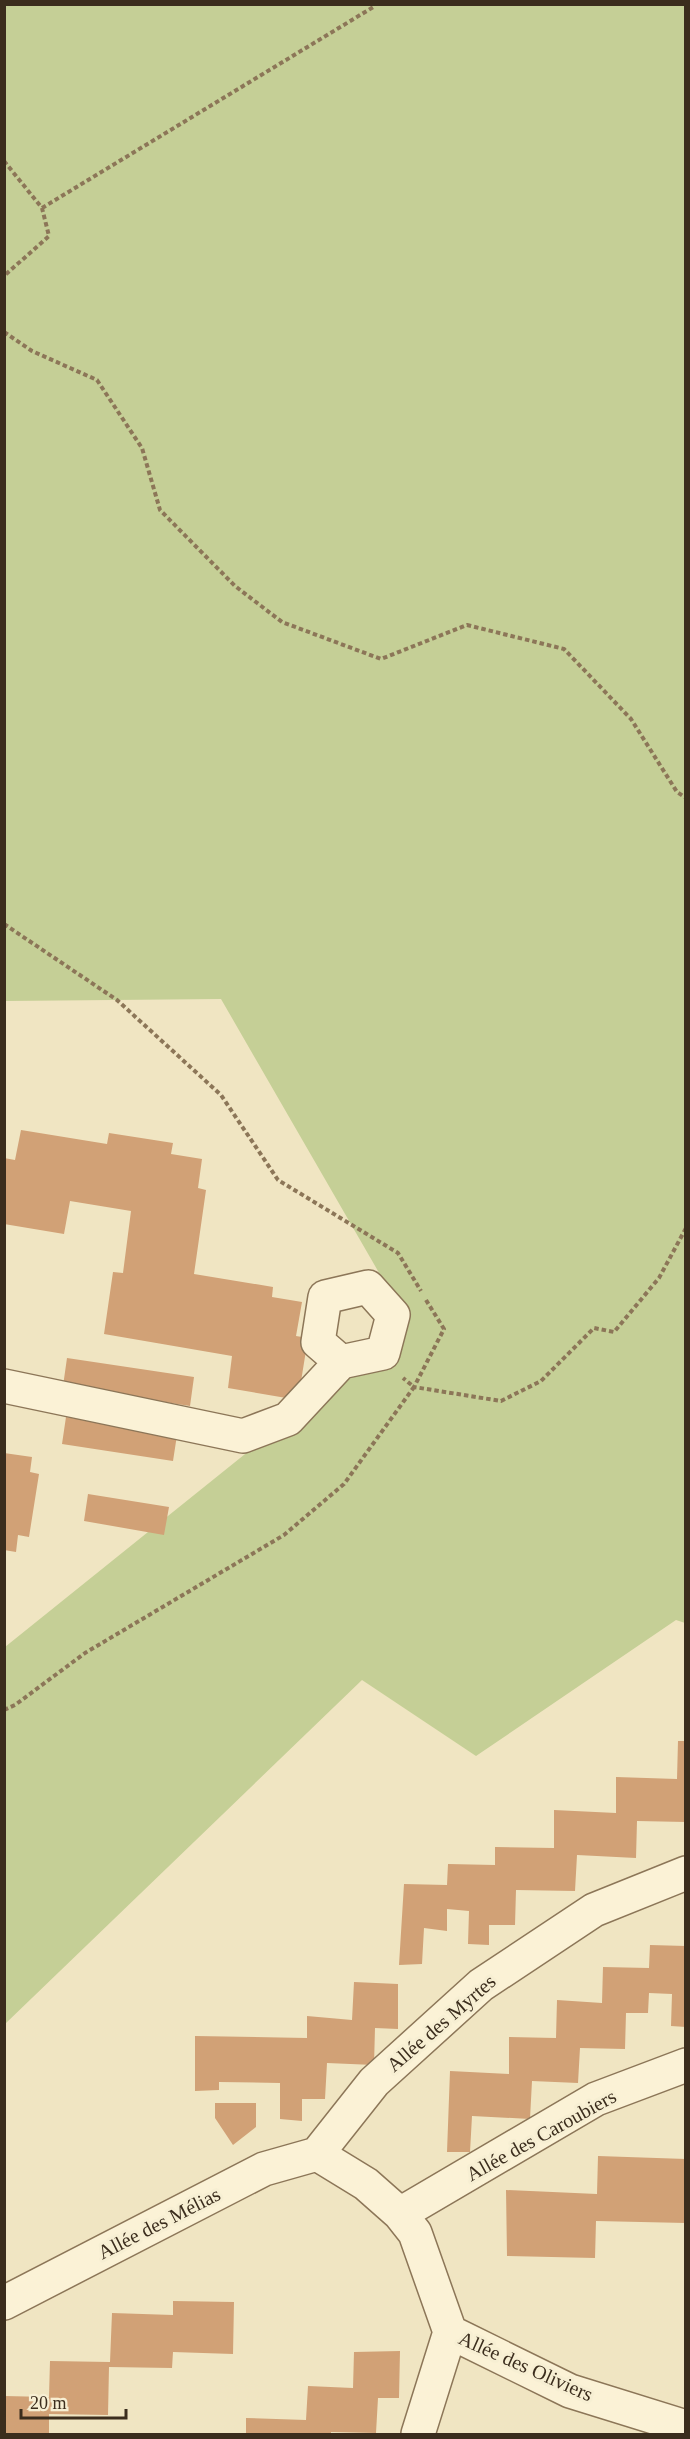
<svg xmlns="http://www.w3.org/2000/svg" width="690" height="2439" font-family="'Times New Roman',serif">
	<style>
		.green { fill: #c5cf96 }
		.building { fill: #d1a176 }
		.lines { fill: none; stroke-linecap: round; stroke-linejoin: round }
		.minor-casing { stroke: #8c7658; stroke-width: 36 }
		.path { stroke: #8c7658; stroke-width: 4; stroke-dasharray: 4.5 3; stroke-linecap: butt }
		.minor { stroke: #fbf2d6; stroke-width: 33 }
		.labels { text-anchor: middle; stroke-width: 6; stroke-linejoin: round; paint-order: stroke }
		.street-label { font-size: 20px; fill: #3b2d1d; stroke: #f7efd3 }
	</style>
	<rect width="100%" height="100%" fill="#f0e5c2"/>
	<path class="green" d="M5 5H685V1623L676 1620 476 1756 362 1680 5 2024V1647L408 1323 221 999 5 1001Z"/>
	<path class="building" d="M21 1130 107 1144 109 1133 154 1140 173 1143 171 1154 202 1159 198 1188 206 1190 194 1274 273 1287 272 1297 302 1302 296 1336 308 1338 298 1400 228 1388 232 1356 104 1334 113 1272 123 1273 131 1211 70 1201 64 1234 4 1224V1158L15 1160Z
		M67 1358 194 1377 190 1406 63 1386Z
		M66 1417 177 1435 173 1461 62 1444Z
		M4 1453 32 1457 30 1472 39 1474 29 1537 18 1535 16 1552 4 1550Z
		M88 1494 169 1507 164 1535 84 1521Z
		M678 1741H686V1822L637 1821 636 1858 577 1855 575 1891 516 1890 515 1925H489V1945L468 1944 469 1911 447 1909V1931L424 1928 422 1964 399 1965 404 1884 447 1885 448 1864 495 1865V1847L554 1848V1810L616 1813V1777L677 1779Z
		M650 1945 686 1946V2027L671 2026 672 1994 649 1993 648 2013H626L625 2049 580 2048 578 2083 532 2081 530 2119 472 2116 470 2152H447L450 2071 509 2074V2037L556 2038 557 2000 602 2003 603 1967 649 1968Z
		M354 1982 398 1984V2029L375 2028 374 2065 327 2063 325 2099H302V2121L280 2119V2083L219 2082V2090L195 2091V2036L307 2038V2016L352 2020Z
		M215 2103H256V2127L233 2145 215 2118Z
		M598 2156 686 2159V2223L596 2221 595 2258 507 2256 506 2190 597 2194Z
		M173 2301 234 2302 233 2354 173 2352 172 2368 109 2367 108 2415 49 2414V2434H4V2396L49 2397 50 2361 110 2362 112 2313 173 2315Z
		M400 2351 399 2398H378L376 2433 331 2432V2434H246V2418L306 2420 308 2386 353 2388 354 2352Z"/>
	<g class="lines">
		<g class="minor-casing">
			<path id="minor" d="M4 1386 243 1436 288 1419 341 1362 383 1353 393 1315 368 1287 325 1297 318 1342 341 1362
				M317 2154 366 2184 400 2214 415 2233 450 2332 570 2391 686 2427
				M317 2154 374 2082 481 1985 594 1910 686 1873
				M400 2214 596 2099 686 2065
				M4 2303 264 2169 317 2154
				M418 2434 450 2332"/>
		</g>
		<path class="path" d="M4 161 42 208 49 236 4 276
			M42 208 375 6
			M4 332 32 351 97 380 142 448 160 510 235 586 282 622 381 659 467 625 564 649 631 719 677 792 686 798
			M4 924 117 1000 221 1095 278 1180 398 1253 421 1291
			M426 1300 444 1329 414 1387 501 1401 541 1381 594 1328 614 1332 659 1278 686 1228
			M4 1710 15 1705 85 1653 284 1535 344 1484 414 1387 403 1378"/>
		<use href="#minor" class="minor"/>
	</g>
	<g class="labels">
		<g class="street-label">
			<text transform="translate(441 2023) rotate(-41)" y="7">Allée des Myrtes</text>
			<text transform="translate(541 2135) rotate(-29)" y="7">Allée des Caroubiers</text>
			<text transform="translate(159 2223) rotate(-27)" y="7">Allée des Mélias</text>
			<text transform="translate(526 2366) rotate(24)" y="7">Allée des Oliviers</text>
		</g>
	</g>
	<rect width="690" height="2439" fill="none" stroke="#3b2d1d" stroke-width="12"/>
	<path d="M21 2409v9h105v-9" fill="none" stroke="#3b2d1d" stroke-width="3"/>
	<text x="30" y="2409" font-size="18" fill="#3b2d1d" stroke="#f7efd3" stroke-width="4.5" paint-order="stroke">20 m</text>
</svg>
